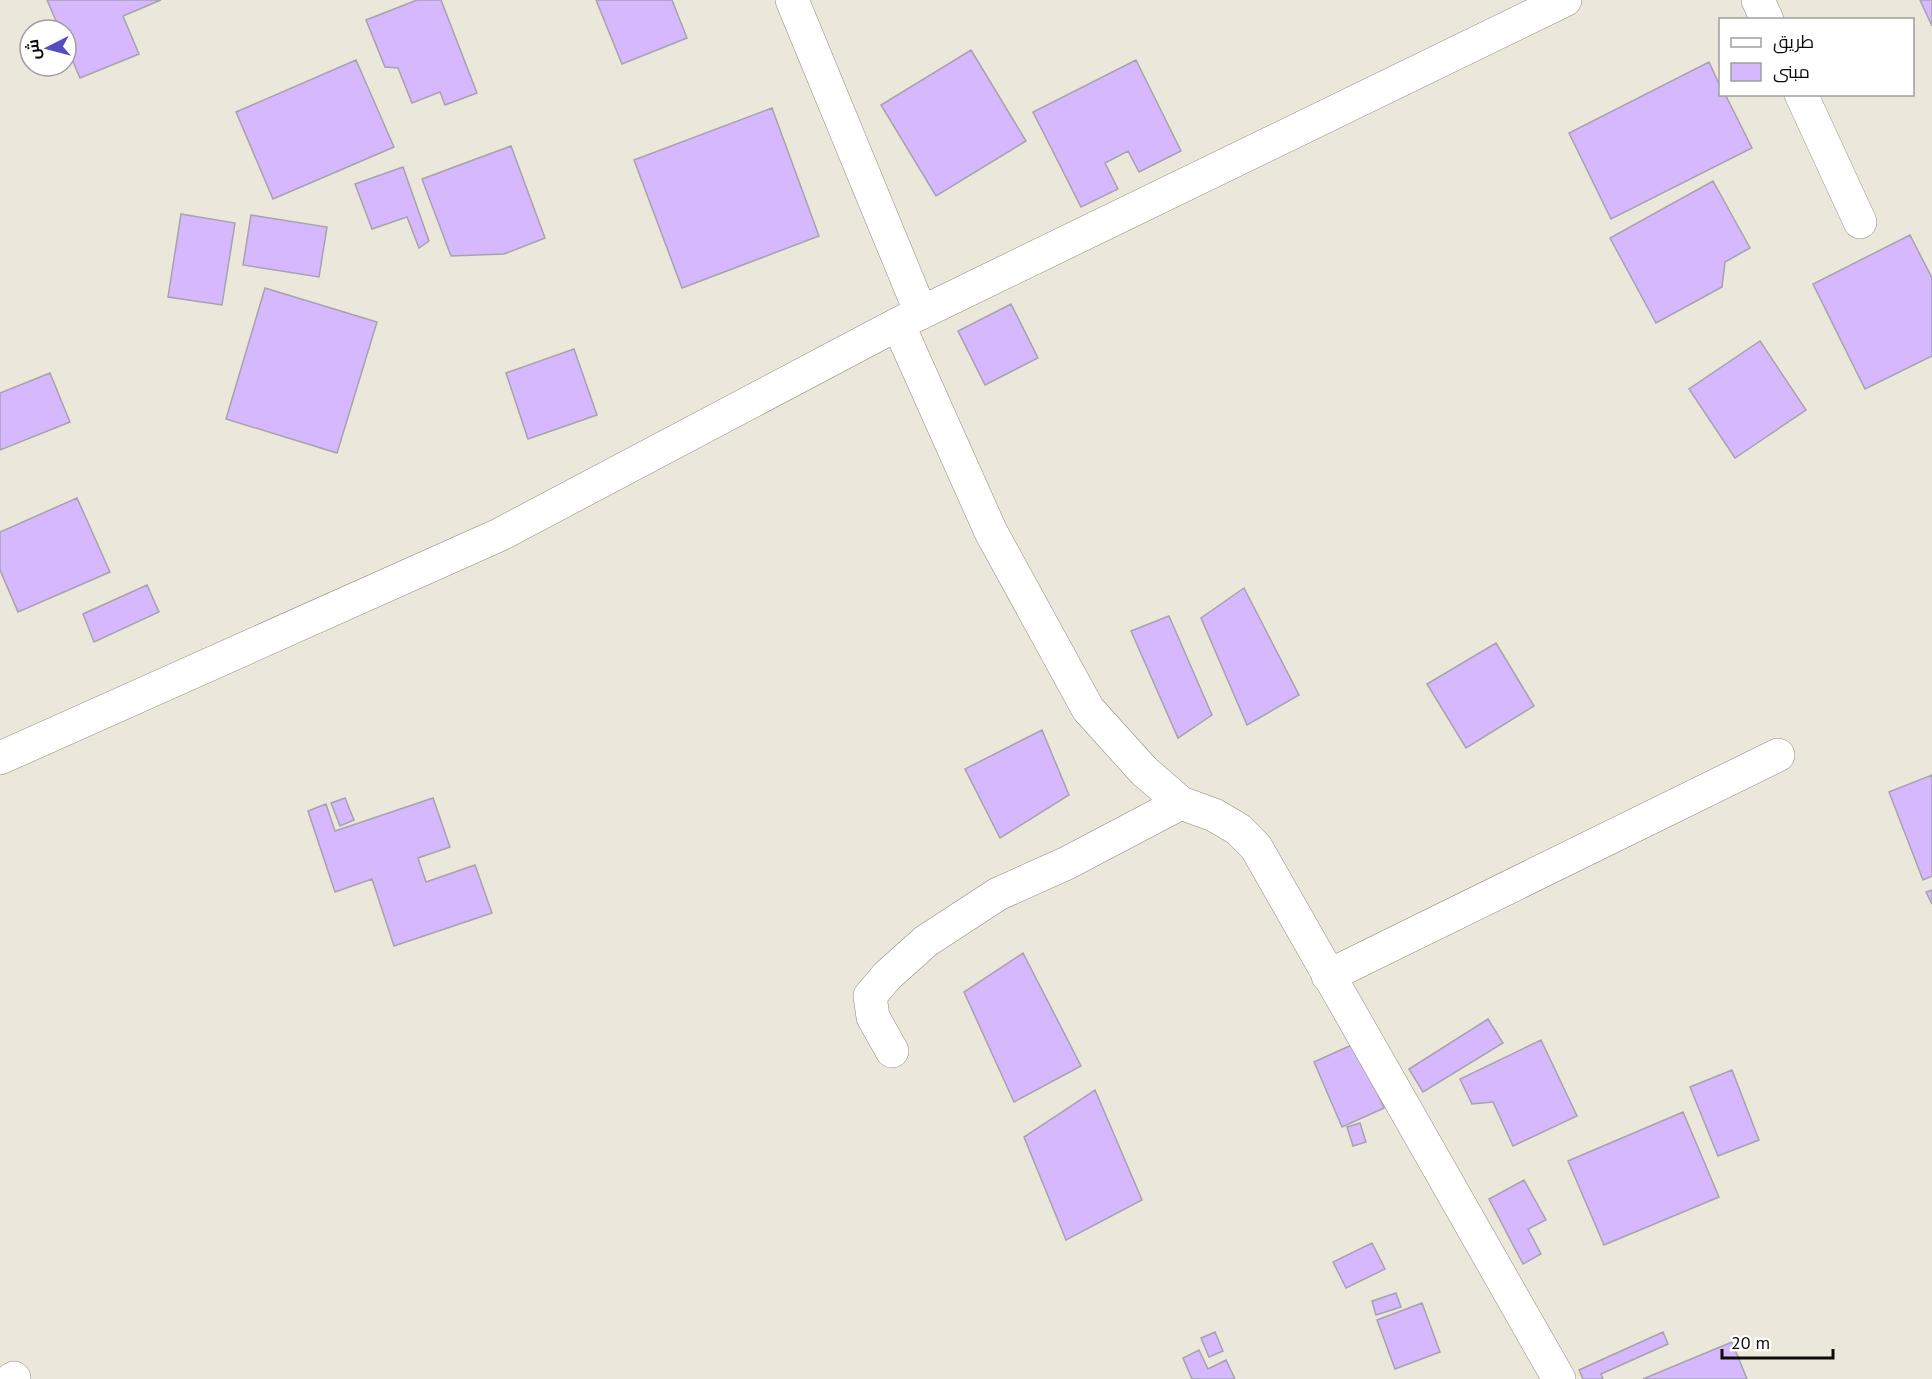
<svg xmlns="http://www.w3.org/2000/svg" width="1932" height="1379" font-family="'PT Sans',Cairo,sans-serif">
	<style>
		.building { fill: #d5b8fd; stroke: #a7a2ae; stroke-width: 1.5 }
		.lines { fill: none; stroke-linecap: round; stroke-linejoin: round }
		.minor-casing { stroke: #8f8b7f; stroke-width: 34 }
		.minor { stroke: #fff; stroke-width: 33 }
	</style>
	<rect width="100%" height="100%" fill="#ebe7da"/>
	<path class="building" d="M47 0H161L123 16 139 54 80 78 66 45V30H60Z
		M417 0H441L477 93 445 105 440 92 412 103 398 68 385 67 366 20Z
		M596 0H672L687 38 622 64Z
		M1920 0H1932V26Z
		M971 50 1026 141 936 196 881 105Z
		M356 60 394 147 273 199 236 112Z
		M1136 60 1181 151 1139 172 1128 151 1105 163 1118 189 1081 207 1033 112Z
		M1709 62 1720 86V94H1725L1752 148 1611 219 1569 133Z
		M772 108 819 236 682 288 634 160Z
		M511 146 545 238 504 254 451 256 422 179Z
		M403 167 429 241 419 248 407 217 372 229 355 184Z
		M1713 181 1750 248 1725 262 1722 287 1656 323 1610 238Z
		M181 214 235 223 222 305 168 297Z
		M251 215 327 227 319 277 243 265Z
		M1910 235 1932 278V356L1865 389 1813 284Z
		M265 288 377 322 337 453 226 419Z
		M1011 304 1038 358 985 385 958 331Z
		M1760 341 1806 410 1735 458 1689 389Z
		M574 349 597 415 528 439 506 373Z
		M50 373 70 422 0 450V393Z
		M77 498 110 572 18 612 0 570V532Z
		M147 585 159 612 94 642 83 614Z
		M1244 588 1299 695 1247 725 1201 618Z
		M1169 616 1212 715 1178 738 1131 631Z
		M1496 643 1534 706 1466 748 1427 684Z
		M1042 730 1069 795 1000 838 965 769Z
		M1932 775V876L1923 880 1889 792Z
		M345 798 354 820 340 826 331 803Z
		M433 798 450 847 418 858 426 882 475 865 492 913 394 946 372 879 335 892 308 811 326 804 335 831Z
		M1932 890V904L1926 892Z
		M1023 953 1081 1066 1014 1102 964 992Z
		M1488 1019 1503 1043 1423 1092 1409 1069Z
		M1541 1040 1577 1116 1513 1146 1493 1102 1472 1104 1460 1079Z
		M1356 1043 1384 1108 1342 1127 1314 1062Z
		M1732 1070 1759 1140 1718 1156 1690 1087Z
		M1095 1090 1142 1200 1066 1240 1024 1137Z
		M1683 1112 1719 1197 1604 1245 1568 1161Z
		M1360 1123 1366 1142 1353 1146 1347 1127Z
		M1524 1180 1546 1220 1528 1229 1541 1254 1523 1264 1489 1199Z
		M1372 1243 1385 1269 1346 1288 1333 1262Z
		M1396 1293 1401 1307 1376 1315 1372 1301Z
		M1422 1303 1440 1352 1395 1369 1377 1320Z
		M1215 1332 1223 1351 1209 1357 1201 1338Z
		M1663 1332 1668 1344 1601 1374 1603 1379H1583L1579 1370Z
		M1732 1342 1747 1379H1643Z
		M1199 1350 1208 1369 1226 1360 1235 1379H1192L1183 1358Z"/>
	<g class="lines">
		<g class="minor-casing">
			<path id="minor" d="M792 0 921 313
				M1758 0 1767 20
				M1801 94 1860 222
				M898 324 991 532 1088 709 1144 771 1181 803 1214 815 1238 829 1256 847 1559 1379
				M0 758 499 535 898 324 1565 0
				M1328 976 1778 755
				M892 1051 873 1017 870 996 887 976 926 941 998 894 1067 863 1181 803
				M12 1379 14 1378"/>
		</g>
		<use href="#minor" class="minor"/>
	</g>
	<rect x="1719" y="18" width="195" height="78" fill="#ffffff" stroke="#9f9e9c" stroke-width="1.5"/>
	<rect x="1731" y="38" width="30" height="9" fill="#ffffff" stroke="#9f9e9c" stroke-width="1.5"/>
	<text x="1773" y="48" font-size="18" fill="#0e0c08">طريق</text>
	<rect x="1731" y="63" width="30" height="18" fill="#d5b8fd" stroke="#9f9e9c" stroke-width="1.5"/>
	<text x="1773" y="78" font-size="18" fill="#0e0c08">مبنى</text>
	<g transform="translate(48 48) rotate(264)"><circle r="28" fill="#ffffff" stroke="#9f9e9c" stroke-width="1.5"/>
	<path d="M0-4.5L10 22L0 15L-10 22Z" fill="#544cc3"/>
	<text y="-9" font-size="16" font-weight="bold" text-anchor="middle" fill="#0e0c08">ش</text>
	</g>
	<path d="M1722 1349v9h111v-9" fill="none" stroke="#0e0c08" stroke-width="3"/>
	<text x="1731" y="1349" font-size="18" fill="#0e0c08" stroke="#ffffff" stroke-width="4.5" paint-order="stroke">20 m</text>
</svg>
